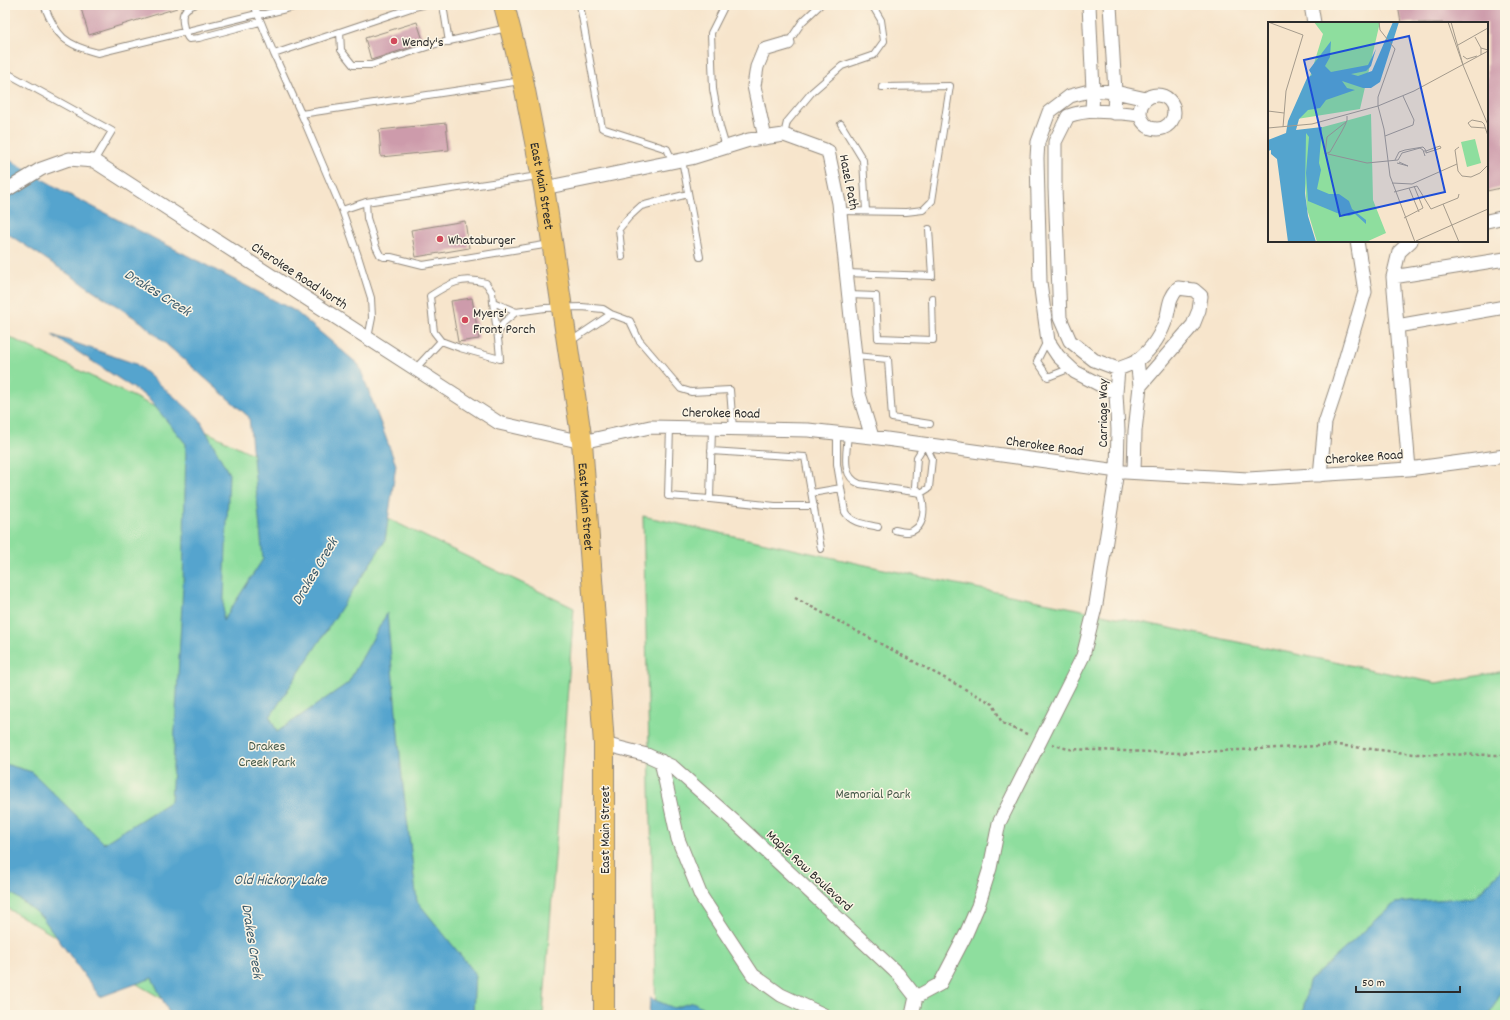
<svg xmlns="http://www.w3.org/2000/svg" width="1510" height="1020" font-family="Dekko,sans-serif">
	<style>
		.green { fill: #8ede9e; stroke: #5c8464 }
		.water { fill: #54a4ce; stroke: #40687c }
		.building { fill: #cd9bab }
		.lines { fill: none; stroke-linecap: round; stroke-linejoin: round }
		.lane-casing { stroke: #91887c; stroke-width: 8 }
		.street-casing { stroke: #91887c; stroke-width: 15 }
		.primary-casing { stroke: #91887c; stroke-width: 22 }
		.path { stroke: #91887c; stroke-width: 2.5; stroke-dasharray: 3 3; stroke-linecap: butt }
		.lane { stroke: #fff; stroke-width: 6 }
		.street { stroke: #fff; stroke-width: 13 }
		.primary { stroke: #efc469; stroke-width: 20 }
		.poi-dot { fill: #d1495b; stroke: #fcf5e5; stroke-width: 1.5 }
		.labels { text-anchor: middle; stroke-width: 3; stroke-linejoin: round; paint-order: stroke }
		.poi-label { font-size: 14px; fill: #2b2b2b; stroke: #fcf5e5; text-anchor: start }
		.street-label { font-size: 14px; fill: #2b2b2b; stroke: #fcf5e5 }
		.park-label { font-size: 14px; fill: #445848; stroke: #fcf5e5 }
		.water-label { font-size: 15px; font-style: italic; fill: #3b5b6c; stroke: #fcf5e5 }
		.inset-road { fill: none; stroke: #a59b8c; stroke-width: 1 }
		.view { fill: #1d4ed8; fill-opacity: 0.15; stroke: #1d4ed8; stroke-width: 2 }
		.inset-edge { fill: none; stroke: #2b2b2b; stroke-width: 2 }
	</style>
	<rect width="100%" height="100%" fill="#fcf5e5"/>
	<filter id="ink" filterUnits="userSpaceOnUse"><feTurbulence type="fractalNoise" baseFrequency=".025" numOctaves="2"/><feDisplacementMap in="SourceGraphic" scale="8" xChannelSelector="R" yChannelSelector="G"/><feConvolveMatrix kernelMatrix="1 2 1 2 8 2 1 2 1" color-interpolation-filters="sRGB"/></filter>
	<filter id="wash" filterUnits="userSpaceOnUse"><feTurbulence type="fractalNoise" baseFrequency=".012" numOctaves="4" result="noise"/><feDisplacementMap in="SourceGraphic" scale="16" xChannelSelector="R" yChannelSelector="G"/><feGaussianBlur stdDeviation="0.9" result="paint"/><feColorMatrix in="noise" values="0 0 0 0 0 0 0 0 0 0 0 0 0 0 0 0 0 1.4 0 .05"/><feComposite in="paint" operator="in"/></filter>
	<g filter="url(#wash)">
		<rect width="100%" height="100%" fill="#f7e5cc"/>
		<path class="green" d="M5 335 574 608 543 1015H190L5 907Z
			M643 516 879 568 1436 683 1505 671V1015H656Z"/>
		<path class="water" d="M5 157 66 193 295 311 359 365 396 465 385 541 270 717 277 732 348 683 387 613 402 777 417 901 475 973 473 1015H170L152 978 100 997 42 917 5 888V764L32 772 104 843 171 801 183 585 186 444 147 397 52 335 136 364 199 418 229 474 223 621 263 559 249 417 141 322 5 232Z
			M1505 866V986L1489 1015H1302L1309 981 1395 903 1475 897Z
			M650 998 674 1008 693 1002 715 1015H649Z"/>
		<g id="blocks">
			<path class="building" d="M80 5H176L177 8 89 35Z
				M1398 5H1505V187L1487 191V23H1401Z
				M417 22 424 43 371 60 365 38Z
				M446 123 449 150 381 157 379 130Z
				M465 221 469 248 416 257 411 230Z
				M472 298 479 339 458 342 451 301Z"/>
		</g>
	</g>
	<g filter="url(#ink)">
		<use href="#blocks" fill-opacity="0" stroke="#91887c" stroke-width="1"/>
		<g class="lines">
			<g class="lane-casing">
				<path id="lane" d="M44 5C56 36 65 45 98 53L257 14H265L302 5
					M194 5C182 9 181 16 184 28 185 32 186 36 189 39L199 38 260 22
					M254 5 274 54 303 118 342 210 357 253 371 298 372 318 368 338
					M443 5 449 42
					M580 5 602 128 667 149 673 162
					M725 5 711 33 713 89 720 127 726 147
					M340 32 341 50 353 65H371L436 44 507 28
					M788 43 802 22 820 5
					M274 54 414 7 423 5
					M5 72 112 131 94 161
					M301 114 521 81
					M841 124 863 160 866 211
					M784 135 787 122 812 92 842 66 874 55 884 41 881 20 872 5
					M682 160 700 257
					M366 202 367 218 376 247 380 255 384 257H391L423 265 550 244
					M342 210 366 202 538 176
					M839 211 906 212 923 210 932 201 950 86 882 87
					M622 257 619 229 629 217 641 206 688 194
					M846 273 932 276 929 229
					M849 295 876 296 878 338 933 340 932 298
					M611 314 630 321 639 340 681 389 691 392 730 390 733 428
					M498 334 503 323 516 312
					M441 341 460 348 500 359C499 339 495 321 493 302
					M1047 341 1037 361 1048 377 1071 368
					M855 356 888 359 892 418 930 424
					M415 369 441 341 434 332 430 296C450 283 462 276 486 283L492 292 493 302 516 312 545 308 582 307 603 309 611 314 571 341
					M670 427 668 496 710 499 712 428
					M837 433V464L845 512C852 524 866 524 878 527
					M848 434C847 451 840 477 860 484L921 493C925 507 926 529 908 532 904 532 899 531 895 530
					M925 444 932 459 929 488 921 493 915 487 917 457Z
					M711 451 805 457 821 549
					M812 493 841 488
					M710 499 775 506H814"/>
			</g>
			<g class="street-casing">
				<path id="street" d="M1089 5 1093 90 1092 111
					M1110 5 1115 92 1093 90 1070 96 1049 112 1038 142 1037 158 1040 282 1048 341 1058 356 1075 372 1116 393
					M1311 5 1314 23
					M1140 112a17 17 0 1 1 34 0a17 17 0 1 1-34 0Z
					M1114 113 1115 92 1146 99
					M765 138 754 86 757 67 764 50 788 43
					M544 188 691 158 749 140 784 135 828 151 839 203 859 394 872 437
					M5 191 41 169 69 159 94 161 499 423 582 442 650 427 808 430 872 437 1125 472 1248 479 1409 469 1505 456
					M1487 221 1505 217
					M1393 277 1505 259
					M1397 326 1505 307
					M1118 369 1094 360 1070 341 1060 318 1055 188V142L1068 116C1092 107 1116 113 1140 115
					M1118 369C1125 366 1133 364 1138 360 1152 349 1162 333 1167 316 1170 303 1169 299 1178 288L1194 290 1201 296 1199 310 1193 325 1140 386
					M1409 469 1393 277 1399 252 1411 241
					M1134 472 1135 431 1140 386 1137 360
					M1320 475 1325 423 1338 384 1365 292 1357 241
					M604 744 647 755 673 767 734 821 898 974 916 997 912 1015
					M661 761 678 839 701 896 753 975 781 995 824 1015
					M916 997 940 984 965 936 978 906 990 868 999 823 1083 656 1096 604 1117 471 1118 430 1116 393 1118 369"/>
			</g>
			<g class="primary-casing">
				<g id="primary">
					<path id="s1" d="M504 5 522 75 544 188 582 442 604 744V1015"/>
				</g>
			</g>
			<path class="path" d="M795 598 993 704 1002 723 1029 735
				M1052 744 1068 749 1180 753 1337 745 1414 754 1505 755"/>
			<use href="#lane" class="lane"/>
			<use href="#street" class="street"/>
			<use href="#primary" class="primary"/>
		</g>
	</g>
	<g class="poi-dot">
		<circle cx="394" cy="41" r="4"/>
		<circle cx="440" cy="239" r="4"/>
		<circle cx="465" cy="320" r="4"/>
	</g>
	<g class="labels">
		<g class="poi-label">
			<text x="402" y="46">Wendy's</text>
			<text x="448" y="244">Whataburger</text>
			<text x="473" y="317">Myers'<tspan x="473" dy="16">Front Porch</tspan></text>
		</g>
		<g class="street-label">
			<text transform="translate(850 182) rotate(79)" y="5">Hazel Path</text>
			<text dy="5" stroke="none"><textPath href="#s1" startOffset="185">East Main Street</textPath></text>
			<text transform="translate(300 275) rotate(33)" y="5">Cherokee Road North</text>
			<text transform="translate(721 412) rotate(1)" y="5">Cherokee Road</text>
			<text transform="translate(1102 413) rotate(-90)" y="5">Carriage Way</text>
			<text transform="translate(1045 445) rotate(8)" y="5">Cherokee Road</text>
			<text transform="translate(1364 456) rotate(-4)" y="5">Cherokee Road</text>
			<text dy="5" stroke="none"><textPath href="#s1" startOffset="509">East Main Street</textPath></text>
			<text transform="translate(604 830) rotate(-90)" y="5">East Main Street</text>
			<text transform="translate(810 870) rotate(43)" y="5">Maple Row Boulevard</text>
		</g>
		<g class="park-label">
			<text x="267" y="750">Drakes<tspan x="267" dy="16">Creek Park</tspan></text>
			<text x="873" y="798">Memorial Park</text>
		</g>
		<g class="water-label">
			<text transform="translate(158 292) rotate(32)" y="5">Drakes Creek</text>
			<text transform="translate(314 571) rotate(-59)" y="5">Drakes Creek</text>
			<text x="280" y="884">Old Hickory Lake</text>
			<text transform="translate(253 941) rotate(81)" y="5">Drakes Creek</text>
		</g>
	</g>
	<g transform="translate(1268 22)">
		<rect width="220" height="220" fill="#f7e5cc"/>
		<path d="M46 0H112L92 87 29 97 55 12ZM103 92 105 178 118 211 98 220H49L39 187 33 111ZM207 117 213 141 199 145 193 120Z" fill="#8ede9e"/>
		<path d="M125 0H131L112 60 103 66H95L74 59 79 66 87 68 58 78 52 86 40 88 31 97 28 108 54 105 51 141 53 148 49 167 61 172H71L81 179 84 187 98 198V202L87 192 81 194 69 191 40 179 38 151 41 115 38 111 37 171 40 194 48 220H20L9 137 3 132V128L0 129V118L18 111 20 99 39 56 44 53 41 48 63 19 62 35 57 44 63 50 100 43 108 27 103 44 98 49 83 52 90 54 104 49Z" fill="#54a4ce"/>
		<path class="inset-road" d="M0 0 35 13 18 69 15 105M111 0 112 8 127 27 110 75V84L116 107 122 154 147 220M180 0 195 43M183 0 195 43M207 15 213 26M190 23 220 6M213 33V26L220 28M195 34 199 37 209 34M195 43 220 103M0 89 16 91M78 100 59 115 57 132 62 130 74 109 78 101V100L79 99V94M0 106 44 102 110 84 146 69 220 29M217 106 203 105 200 101 204 98 214 100 216 102 220 114M117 114 145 103 146 98 135 74M191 125 187 128 190 149 194 154 203 155 212 151 220 143M60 132 99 141 130 138M127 138 131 130 137 128 155 125 157 127 158 129V131L173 126 172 124 166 126 158 129H156M130 138 134 131 152 126 155 128 157 134M129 141 140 144 131 140M124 161 144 162 189 142M141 166 151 190M126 170 149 164 163 187 190 176 191 172M175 182 191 220M136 196 155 186 146 164M148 219 220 187"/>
		<path class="view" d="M141 14 177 170 72 194 36 38Z"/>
		<rect width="220" height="220" class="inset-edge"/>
	</g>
	<rect width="1510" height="1020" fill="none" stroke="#fcf5e5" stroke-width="20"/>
	<path d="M1356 986v6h104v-6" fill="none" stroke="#2b2b2b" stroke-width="2"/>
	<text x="1362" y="986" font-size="12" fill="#2b2b2b" stroke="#fcf5e5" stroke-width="3" paint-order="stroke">50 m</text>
</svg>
